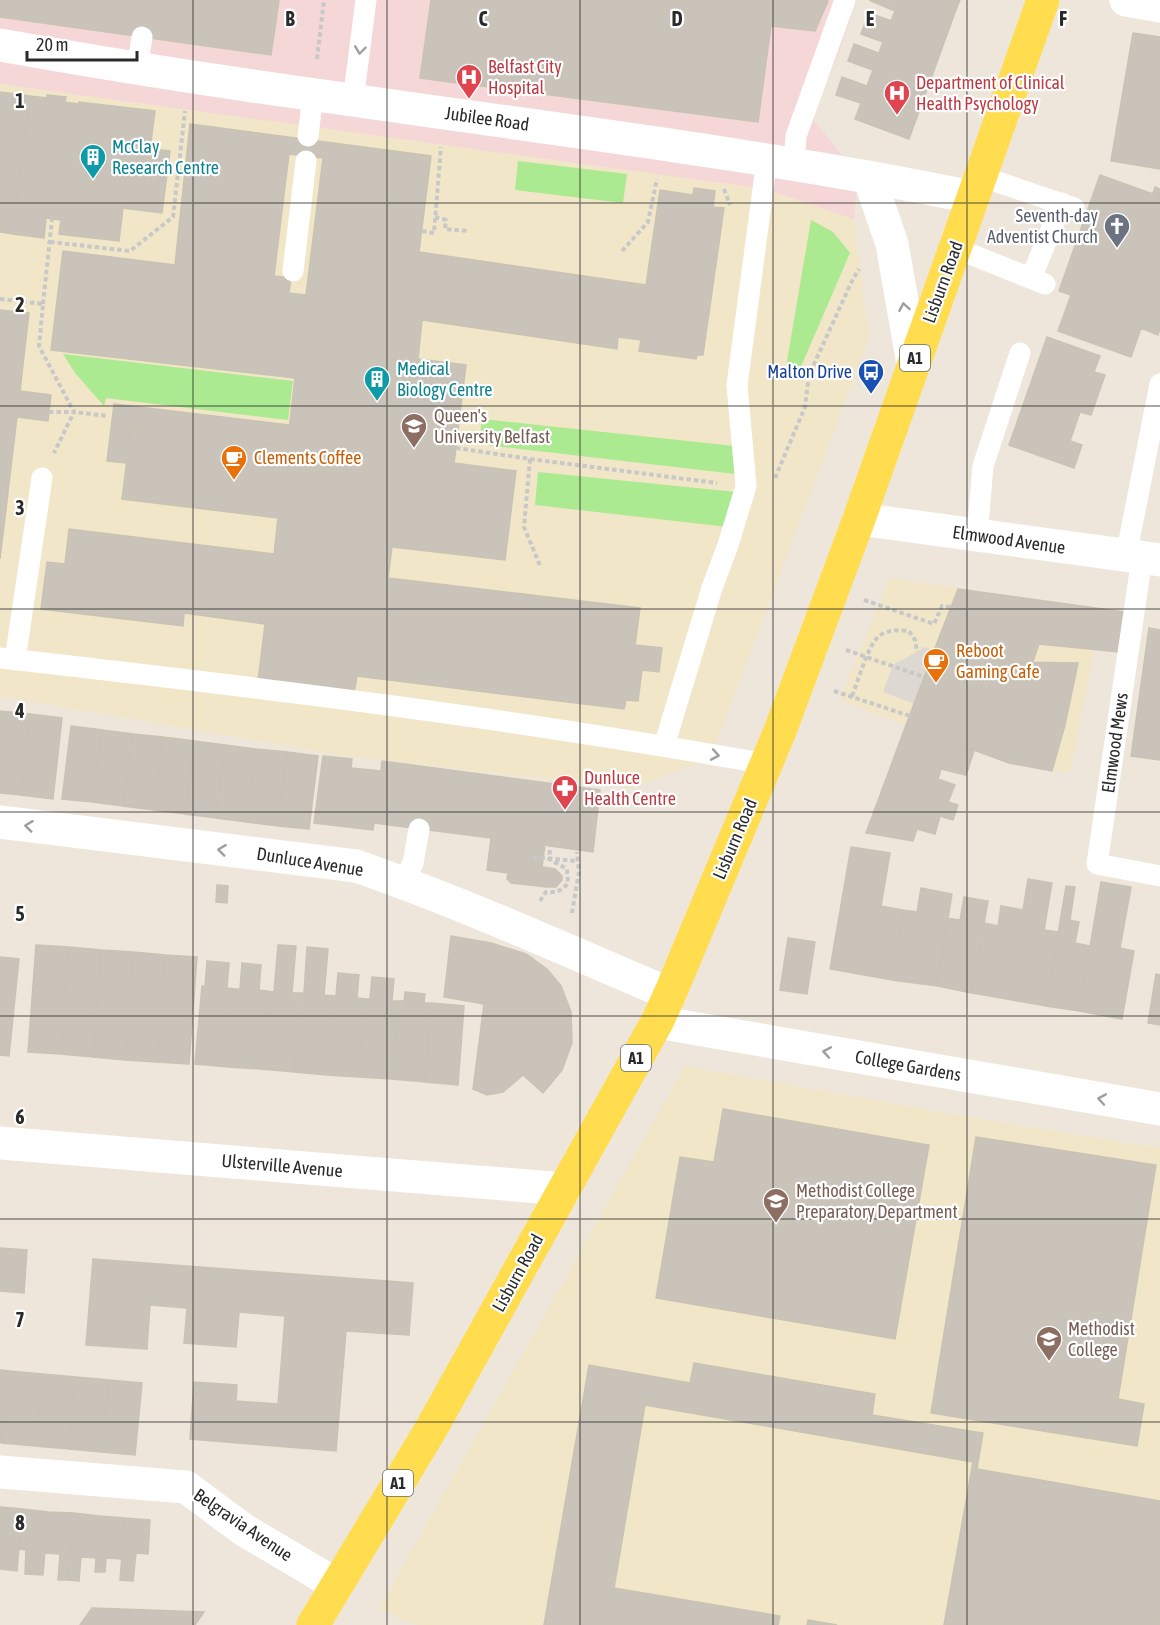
<svg xmlns="http://www.w3.org/2000/svg" width="1160" height="1625" font-family="'Asap Condensed',sans-serif">
	<style>
		.education { fill: #f1e6c8 }
		.medical { fill: #f6d7d7 }
		.green { fill: #abea91 }
		.plaza { fill: #ddd9d2 }
		.building { fill: #c9c3ba; stroke: #c9c3b4; stroke-width: 1.5; fill-rule: evenodd }
		.lines { fill: none; stroke-linecap: round; stroke-linejoin: round }
		.path { stroke: #c8c8c8; stroke-width: 4; stroke-dasharray: 4.5 3; stroke-linecap: butt }
		.lane { stroke: #fff; stroke-width: 21 }
		.street { stroke: #fff; stroke-width: 33 }
		.secondary { stroke: #fff; stroke-width: 33 }
		.primary { stroke: #ffdd4e; stroke-width: 33 }
		.oneway { stroke: #9f9f9f }
		.grid { fill: none; stroke: #2a2a2a; stroke-width: 1.5; stroke-opacity: 0.55 }
		.labels { text-anchor: middle; stroke-width: 4.5; stroke-linejoin: round; paint-order: stroke }
		.shield { fill: #fff; stroke: #6a6a6a; stroke-width: 1.5 }
		.shield-label { font-size: 16px; font-weight: bold; fill: #2a2a2a }
		.health-label { font-size: 18px; fill: #be3a42; stroke: #fff; text-anchor: start }
		.street-label { font-size: 18px; fill: #2a2a2a; stroke: #fff }
		.culture-label { font-size: 18px; fill: #0d838f; stroke: #fff; text-anchor: start }
		.worship-label { font-size: 18px; fill: #5b616d; stroke: #fff; text-anchor: end }
		.transit-label { font-size: 18px; fill: #164399; stroke: #fff; text-anchor: end }
		.education-label { font-size: 18px; fill: #785e54; stroke: #fff; text-anchor: start }
		.food-label { font-size: 18px; fill: #c56008; stroke: #fff; text-anchor: start }
		.grid-label { font-size: 20px; text-anchor: middle; font-weight: bold; fill: #2a2a2a; stroke: #fff; stroke-width: 4.5; stroke-linejoin: round; paint-order: stroke }
	</style>
	<rect width="100%" height="100%" fill="#eee6da"/>
	<path class="education" d="M0 84 765 189 854 219 869 339 710 759 632 788 346 756 0 696Z
		M890 578 1124 612 1119 652 1094 650 1070 773 1009 763 840 700Z
		M685 1066 968 1117 1160 1148V1625H418L379 1609Z"/>
	<path class="medical" d="M0 0H856L838 55 811 117 858 175 854 219 765 189 0 84Z"/>
	<path class="green" d="M518 161 627 174 623 203 515 190Z
		M811 220 833 232 850 253 800 369 786 367Z
		M63 354 293 381 288 420 106 398 104 406 75 373Z
		M482 419 734 446 735 474 479 444Z
		M538 472 736 492 728 527 535 505Z"/>
	<path class="plaza" d="M925 647 934 650 914 704 883 692 893 665Z"/>
	<path class="building" d="M0 0H279L271 55 0 17Z
		M431 0H820L828 1 815 31 771 26 758 122 420 78Z
		M869 0H937L957 7 945 40 891 21 895 11Z
		M937 0H960L957 7Z
		M869 13 945 40 933 73 879 53 883 42 861 34Z
		M1133 33 1160 37V169L1111 161Z
		M854 44 933 73 921 106 867 86 873 70 848 61Z
		M842 77 921 106 909 139 855 119 861 103 836 95Z
		M0 92 30 96 13 234 0 232Z
		M47 95 66 97 65 102 78 104 79 102 155 111 150 149 170 151 162 213 123 208 119 241 59 234 61 220 46 218 44 238 13 234 30 96 47 98Z
		M190 124 431 156 419 252 646 285 660 190 693 195 694 188 715 191 713 207 724 208 703 355H697L696 359 639 351 641 340 618 337 617 349 422 320 418 359 466 365 454 463 516 471 505 560 392 547 388 578 640 608 635 645 662 648 659 672 642 670 638 701 626 700 624 709 357 676 354 693 258 681 265 624 184 613 183 626 41 609 47 562 65 564 69 529 274 554 278 518 122 499 131 429 287 447 295 378 51 350 63 251 175 265ZM289 154 323 158 306 295 289 293 291 278 274 276Z
		M1100 175 1153 194 1155 187 1160 189V329L1158 335 1141 328 1131 357 1058 331 1071 295 1059 291Z
		M0 310 29 313 20 391 51 395 48 421 17 417 0 559Z
		M1047 337 1100 356 1094 372 1105 375 1091 415 1080 412 1070 441 1082 445 1074 468 1009 445Z
		M114 404 289 425 287 447 131 429 126 463 107 461Z
		M958 589 1124 612 1119 652 1039 644 1033 661 1015 662 940 635Z
		M1149 628 1160 630V760L1131 756Z
		M940 635 1015 662 1078 663 1065 725 1052 771 1009 763 906 725Z
		M0 711 30 714 21 795 0 793Z
		M30 714 62 718 53 799 21 795Z
		M906 725 974 751 966 775 941 769 938 779 955 785 948 802 958 805 953 820 940 816 935 834 917 829 913 841 866 833Z
		M71 726 102 730 93 802 62 799Z
		M102 730 133 734 123 806 93 802Z
		M133 734 163 737 154 810 123 806Z
		M163 737 194 741 185 814 154 810Z
		M194 741 225 745 216 818 185 814Z
		M225 745 256 749 247 822 216 818Z
		M256 749 287 752 278 826 247 822Z
		M287 752 318 756 309 829 278 826Z
		M323 756 352 759 351 768 381 771 382 761 600 790 593 852 535 844 532 865 555 869 562 876V880L556 887H547L511 883 507 879 508 873 487 870 491 838 374 823 373 830 314 823Z
		M535 844 545 845 542 867 532 865Z
		M851 847 890 853 881 906 903 910 892 980 830 969Z
		M1028 879 1052 883 1044 930 1058 932 1046 1006 972 993 984 923 998 926 1001 906 1023 910Z
		M1101 882 1131 887 1120 948 1134 951 1122 1019 1079 1011Z
		M217 885 228 886 227 903 216 902Z
		M1066 886 1075 887 1070 920 1079 922 1075 943 1090 946 1079 1011 1046 1006Z
		M921 888 952 894 937 986 892 980 903 910 917 912Z
		M964 897 988 901 972 993 937 986 947 918 960 920Z
		M451 936 491 943 526 954 547 969 561 986 571 1012 572 1043 562 1070 543 1093 523 1075 503 1092 487 1095 473 1089 484 1004 444 997Z
		M788 938 815 942 807 994 780 990Z
		M36 945 69 947 61 1054 28 1052Z
		M278 945 296 946 292 993H300L294 1072 261 1069 267 991 274 992Z
		M69 947 101 950 93 1057 61 1054Z
		M307 947 328 949 324 995 333 996 327 1075 294 1072 300 993H304Z
		M101 950 133 952 125 1060 93 1057Z
		M133 952 165 955 157 1062 125 1060Z
		M165 955 197 957 189 1064 157 1062Z
		M0 957 19 959 9 1056 0 1055Z
		M207 961 229 963 227 988 234 989 228 1067 195 1064 202 986H205Z
		M242 963 261 965 259 990 267 991 261 1069 228 1067 234 989H240Z
		M338 973 359 975 357 998 366 999 359 1077 327 1075 333 996H336Z
		M1156 974 1160 975V1025L1148 1023Z
		M372 977 394 979 392 1001H399L392 1079 359 1077 366 999H370Z
		M405 992 425 994 424 1003H431L425 1082 392 1079 399 1001H404Z
		M431 1003 464 1006 458 1085 425 1082Z
		M723 1109 929 1145 895 1339 656 1298 680 1157 714 1162Z
		M976 1137 1156 1165 1118 1399 1144 1404 1137 1446 931 1413Z
		M0 1248 27 1250 24 1293 0 1291Z
		M93 1259 413 1283 409 1335 346 1331 336 1451 190 1439 194 1382 237 1385 236 1401 278 1404 285 1316 239 1312 236 1347 184 1343 187 1308 150 1305 147 1349 86 1345Z
		M694 1363 875 1394 872 1415 983 1433 977 1469 1160 1501V1625H944L973 1462 645 1405 614 1588 780 1616 778 1625H544L589 1365 690 1383Z
		M0 1370 9 1371 2 1443 0 1442Z
		M9 1371 42 1374 35 1446 2 1443Z
		M42 1374 76 1377 69 1449 35 1446Z
		M76 1377 109 1380 102 1452 69 1449Z
		M109 1380 142 1383 135 1455 102 1452Z
		M0 1507 22 1509 17 1571 0 1569Z
		M22 1509 48 1512 43 1575 25 1574 26 1550 19 1549Z
		M48 1512 73 1513 68 1580H58L60 1554 45 1553Z
		M73 1513 99 1516 96 1558 81 1557 79 1581 68 1580Z
		M99 1516 125 1518 122 1559 106 1558 105 1572H95Z
		M125 1518 150 1520 148 1554 136 1553 133 1581 120 1580Z
		M92 1608 204 1612 195 1625H80Z
		M808 1620 837 1625H807Z"/>
	<g class="lines">
		<path class="path" d="M317 59 324 0
			M724 189 730 205
			M435 217 446 220 445 229 469 231
			M422 231 434 233 441 147
			M50 242 130 251 173 217 185 111
			M622 251 648 222 657 179
			M0 299 43 304 39 346 74 412 107 416
			M43 304 52 219
			M49 412H74L54 453
			M456 448 530 459 717 483
			M530 459 524 527 541 568
			M775 478 805 407 809 375 852 281 859 269
			M864 600 934 624 942 606 951 607
			M846 650 924 677
			M834 691 910 716
			M852 696C859 679 866 651 877 638 885 629 899 630 909 631L915 640 917 652
			M533 857 577 861
			M540 901 546 892C555 893 562 891 568 883L567 869 549 859 550 850
			M572 913 579 872 577 852"/>
		<path class="lane" d="M137 69 142 37
			M353 101 366 0
			M308 136 313 95
			M794 163 796 136 845 0
			M980 176 1074 208
			M955 248 1045 284
			M293 271 306 161
			M1031 278 1062 203
			M977 536 983 466 1020 353
			M1126 556 1160 384
			M1142 558 1097 864 1160 876
			M0 658C256 687 512 718 766 764
			M15 660 42 478
			M664 746 712 588 728 545 746 486 737 385 767 159
			M403 882 413 863 419 829"/>
		<path class="street" d="M1126 0 1160 6
			M0 45C117 66 234 84 352 100 559 130 767 155 972 197
			M869 177 892 244 913 364
			M0 822 356 866C463 903 566 950 670 994
			M657 1022 1160 1109
			M0 1143 565 1189
			M0 1472 186 1487 244 1530 337 1585"/>
		<path class="secondary" d="M859 519 1160 560"/>
		<path class="primary" d="M313 1625 431 1429 657 1022 670 994 780 731 859 519 1043 0"/>
	</g>
	<defs><path id="oneway-chevron" d="M-2-3.5L2.5 0L-2 3.5" fill="none" stroke-width="1.6" stroke-linecap="round" stroke-linejoin="round" transform="scale(1.5)"/></defs>
	<g class="oneway">
		<use href="#oneway-chevron" transform="translate(360 50) rotate(97)"/>
		<use href="#oneway-chevron" transform="translate(904 307) rotate(-100)"/>
		<use href="#oneway-chevron" transform="translate(715 755) rotate(10)"/>
		<use href="#oneway-chevron" transform="translate(29 826) rotate(-173)"/>
		<use href="#oneway-chevron" transform="translate(222 850) rotate(-173)"/>
		<use href="#oneway-chevron" transform="translate(827 1052) rotate(-170)"/>
		<use href="#oneway-chevron" transform="translate(1102 1099) rotate(-170)"/>
	</g>
	<path class="grid" d="M193 0V1625M387 0V1625M580 0V1625M773 0V1625M967 0V1625M0 203H1160M0 406H1160M0 609H1160M0 812H1160M0 1016H1160M0 1219H1160M0 1422H1160"/>
	<defs>
		<g id="hospital-pin" transform="scale(1.35)"><path d="M0 17L-7.5 6A9.5 9.5 0 1 1 7.5 6Z" fill="#e0444e" stroke="#fff"/><path d="M-5-5h3v3.5h4V-5h3V5h-3V1.5h-4V5h-3Z" fill="#fff"/></g>
		<g id="building-pin" transform="scale(1.35)"><path d="M0 17L-7.5 6A9.5 9.5 0 1 1 7.5 6Z" fill="#0f9aa8" stroke="#fff"/><path d="M-4-6H4V6H1V3H-1V6H-4ZM-2.5-4.3h1.7v1.8h-1.7ZM.8-4.3h1.7v1.8H.8ZM-2.5-1h1.7V.8h-1.7ZM.8-1h1.7V.8H.8Z" fill="#fff"/></g>
		<g id="church-pin" transform="scale(1.35)"><path d="M0 17L-7.5 6A9.5 9.5 0 1 1 7.5 6Z" fill="#6b7280" stroke="#fff"/><path d="M-1.2-6h2.4v3.5h3.3v2.4h-3.3V6h-2.4V-.1h-3.3v-2.4h3.3Z" fill="#fff"/></g>
		<g id="bus-pin" transform="scale(1.35)"><path d="M0 17L-7.5 6A9.5 9.5 0 1 1 7.5 6Z" fill="#1a4fb4" stroke="#fff"/><path d="M-5-6H5V4H4V6H2V4H-2V6H-4V4H-5ZM-3.5-4V0h7V-4ZM-3.5 1.2v1.5H-2V1.2ZM2 1.2v1.5H3.5V1.2Z" fill="#fff"/></g>
		<g id="university-pin" transform="scale(1.35)"><path d="M0 17L-7.5 6A9.5 9.5 0 1 1 7.5 6Z" fill="#8d6e63" stroke="#fff"/><path d="M0-5L7-2L0 1L-7-2ZM-4 1L0 2.5L4 1V4Q0 6-4 4Z" fill="#fff"/></g>
		<g id="cafe-pin" transform="scale(1.35)"><path d="M0 17L-7.5 6A9.5 9.5 0 1 1 7.5 6Z" fill="#e8710a" stroke="#fff"/><path d="M-5.5-4.5H6V0H3Q3 3.5 0 3.5H-2.5Q-5.5 3.5-5.5 0ZM3-3.2v2h1.7v-2ZM-6 4.5H4V6H-6Z" fill="#fff"/></g>
		<g id="pharmacy-pin" transform="scale(1.35)"><path d="M0 17L-7.5 6A9.5 9.5 0 1 1 7.5 6Z" fill="#e0444e" stroke="#fff"/><path d="M-2-6h4v4h4v4h-4v4h-4v-4h-4v-4h4Z" fill="#fff"/></g>
		<g id="school-pin" transform="scale(1.35)"><path d="M0 17L-7.5 6A9.5 9.5 0 1 1 7.5 6Z" fill="#8d6e63" stroke="#fff"/><path d="M0-5L7-2L0 1L-7-2ZM-4 1L0 2.5L4 1V4Q0 6-4 4Z" fill="#fff"/></g>
	</defs>
	<g fill-rule="evenodd">
		<use href="#hospital-pin" x="469" y="77"/>
		<use href="#hospital-pin" x="897" y="93"/>
		<use href="#building-pin" x="93" y="157"/>
		<use href="#church-pin" x="1117" y="226"/>
		<use href="#bus-pin" x="871" y="372"/>
		<use href="#building-pin" x="377" y="379"/>
		<use href="#university-pin" x="414" y="426"/>
		<use href="#cafe-pin" x="234" y="458"/>
		<use href="#cafe-pin" x="936" y="661"/>
		<use href="#pharmacy-pin" x="565" y="788"/>
		<use href="#school-pin" x="776" y="1201"/>
		<use href="#school-pin" x="1049" y="1339"/>
	</g>
	<g class="labels">
		<g class="shield">
			<rect x="900" y="345" width="30" height="26" rx="4.5"/>
			<rect x="621" y="1045" width="30" height="26" rx="4.5"/>
			<rect x="383" y="1470" width="30" height="26" rx="4.5"/>
		</g>
		<g class="shield-label">
			<text x="915" y="364">A1</text>
			<text x="636" y="1064">A1</text>
			<text x="398" y="1489">A1</text>
		</g>
		<g class="health-label">
			<text x="488" y="73">Belfast City<tspan x="488" dy="21">Hospital</tspan></text>
			<text x="916" y="89">Department of Clinical<tspan x="916" dy="21">Health Psychology</tspan></text>
			<text x="584" y="784">Dunluce<tspan x="584" dy="21">Health Centre</tspan></text>
		</g>
		<g class="street-label">
			<text transform="translate(487 119) rotate(8)" y="6">Jubilee Road</text>
			<text transform="translate(943 282) rotate(-70)" y="6">Lisburn Road</text>
			<text transform="translate(1009 540) rotate(8)" y="6">Elmwood Avenue</text>
			<text transform="translate(1115 743) rotate(-82)" y="6">Elmwood Mews</text>
			<text transform="translate(735 839) rotate(-67)" y="6">Lisburn Road</text>
			<text transform="translate(310 862) rotate(9)" y="6">Dunluce Avenue</text>
			<text transform="translate(908 1066) rotate(10)" y="6">College Gardens</text>
			<text transform="translate(282 1166) rotate(5)" y="6">Ulsterville Avenue</text>
			<text transform="translate(518 1273) rotate(-61)" y="6">Lisburn Road</text>
			<text transform="translate(243 1525) rotate(34)" y="6">Belgravia Avenue</text>
		</g>
		<g class="culture-label">
			<text x="112" y="153">McClay<tspan x="112" dy="21">Research Centre</tspan></text>
			<text x="397" y="375">Medical<tspan x="397" dy="21">Biology Centre</tspan></text>
		</g>
		<g class="worship-label">
			<text x="1098" y="222">Seventh-day<tspan x="1098" dy="21">Adventist Church</tspan></text>
		</g>
		<g class="transit-label">
			<text x="852" y="378">Malton Drive</text>
		</g>
		<g class="education-label">
			<text x="434" y="422">Queen's<tspan x="434" dy="21">University Belfast</tspan></text>
			<text x="796" y="1197">Methodist College<tspan x="796" dy="21">Preparatory Department</tspan></text>
			<text x="1068" y="1335">Methodist<tspan x="1068" dy="21">College</tspan></text>
		</g>
		<g class="food-label">
			<text x="254" y="464">Clements Coffee</text>
			<text x="956" y="657">Reboot<tspan x="956" dy="21">Gaming Cafe</tspan></text>
		</g>
	</g>
	<g class="grid-label">
		<text x="290" y="26">B</text>
		<text x="483" y="26">C</text>
		<text x="677" y="26">D</text>
		<text x="870" y="26">E</text>
		<text x="1063" y="26">F</text>
		<text x="20" y="108">1</text>
		<text x="20" y="312">2</text>
		<text x="20" y="515">3</text>
		<text x="20" y="718">4</text>
		<text x="20" y="921">5</text>
		<text x="20" y="1124">6</text>
		<text x="20" y="1327">7</text>
		<text x="20" y="1530">8</text>
	</g>
	<path d="M27 51v9h110v-9" fill="none" stroke="#2a2a2a" stroke-width="3"/>
	<text x="36" y="51" font-size="18" fill="#2a2a2a" stroke="#ffffff" stroke-width="4.5" paint-order="stroke">20 m</text>
</svg>
